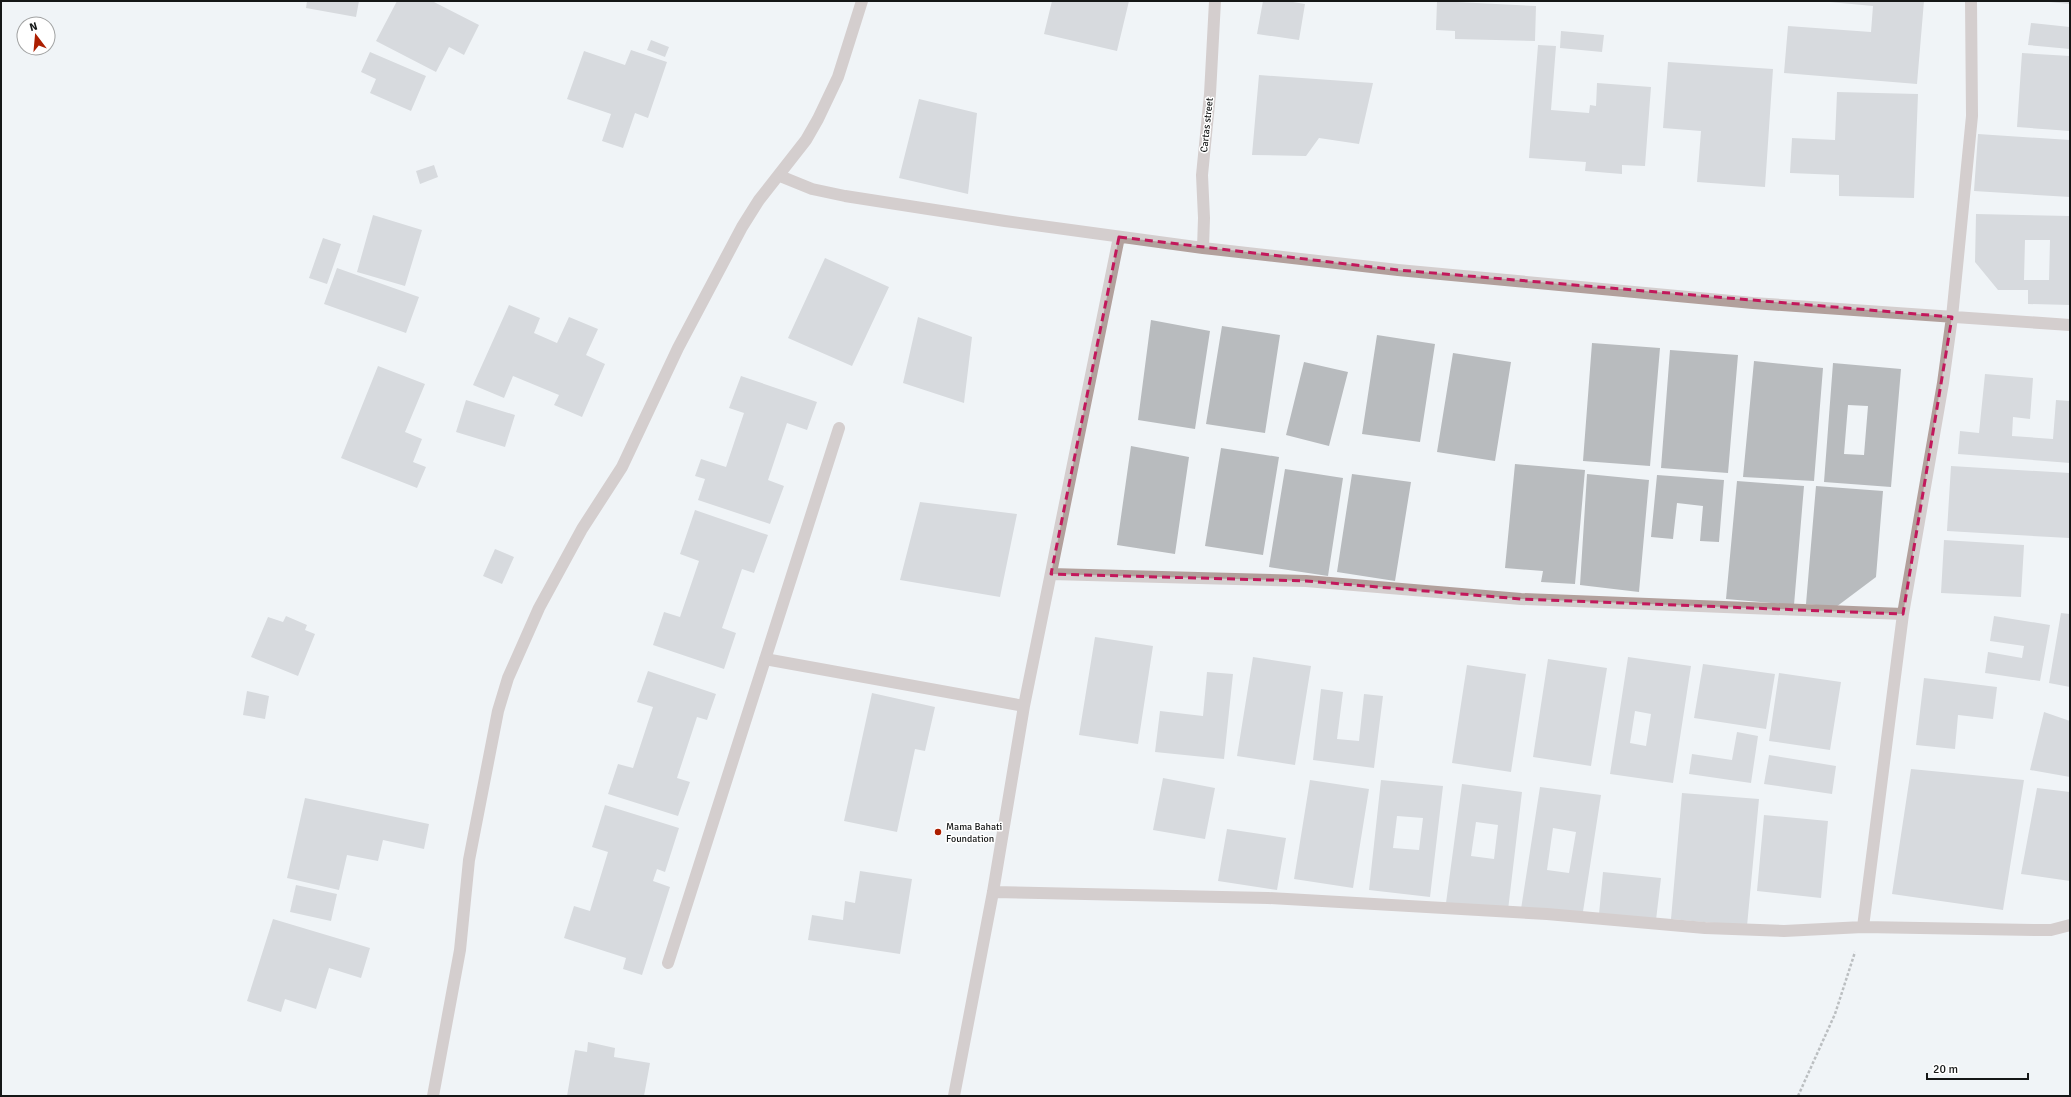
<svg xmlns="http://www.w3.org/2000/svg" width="2071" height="1097" font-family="Signika,sans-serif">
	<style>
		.building { fill: #b8bbbe; fill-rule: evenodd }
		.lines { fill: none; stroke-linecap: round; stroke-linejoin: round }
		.path { stroke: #7b7e7f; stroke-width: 2.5; stroke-dasharray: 3 2; stroke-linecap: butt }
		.street { stroke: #b2a09c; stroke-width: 12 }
		.marked { fill: none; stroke: #c2185b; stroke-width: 3; stroke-dasharray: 8 5; stroke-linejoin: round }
		.poi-dot { fill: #ac1e00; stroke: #fff; stroke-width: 1.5 }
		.labels { text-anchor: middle; stroke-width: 3; stroke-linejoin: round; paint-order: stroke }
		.street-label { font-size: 10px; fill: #151717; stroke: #fff }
		.poi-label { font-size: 10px; fill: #151717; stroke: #fff; text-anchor: start }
	</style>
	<rect width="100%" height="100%" fill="#f0f4f7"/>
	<path class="building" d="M307 1H359L356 17 306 8Z
		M397 1H432L479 25 464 55 449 47 436 72 376 41Z
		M1052 1H1129L1117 51 1044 34Z
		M1263 1H1287L1305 4 1299 40 1257 34Z
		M1437 1 1536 6 1535 41 1455 39V31L1436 30Z
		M1819 1H1924L1917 84 1784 73 1788 26 1871 32 1873 6Z
		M2049 1H2070V4L2049 2Z
		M2031 23 2070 27V49L2028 45Z
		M1561 31 1604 35 1602 52 1560 48Z
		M651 40 669 47 665 57 647 50Z
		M1538 45 1556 46 1551 110 1589 113 1590 105 1596 106 1597 83 1651 87 1645 166 1622 165V174L1585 171 1586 162 1529 158Z
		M631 50 667 62 648 118 635 113 623 148 602 141 611 114 567 99 584 51 625 65Z
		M370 52 426 76 411 111 370 93 376 79 361 72Z
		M2022 53 2070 56V131L2017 127Z
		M1668 62 1773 69 1765 187 1697 182 1701 131 1663 128Z
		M1259 75 1373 83 1359 144 1319 138 1306 156 1252 155Z
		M1837 92 1918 94 1914 198 1839 196V175L1790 173 1792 138 1835 140Z
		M919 99 977 113 968 194 899 178Z
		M1978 134 2070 140V197L1974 191Z
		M434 165 438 177 420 184 416 171Z
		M1976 214 2070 216V305L2028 304V290H1998L1975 262ZM2025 240H2050L2049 280H2024Z
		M373 215 422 230 405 286 357 272Z
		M323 238 341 244 327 284 309 278Z
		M825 258 889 287 852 366 788 338Z
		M337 268 419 297 406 333 324 304Z
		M509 305 540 318 534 333 557 343 569 317 598 329 586 355 605 364 582 417 554 405 559 395 513 376 504 398 473 385Z
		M918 317 972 337 964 403 903 383Z
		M1151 320 1210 331 1195 429 1138 420Z
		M1222 326 1280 335 1265 433 1206 424Z
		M1377 335 1435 344 1420 442 1362 434Z
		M1592 343 1660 348 1650 466 1583 461Z
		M1670 350 1738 355 1728 473 1661 468Z
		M1453 353 1511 362 1495 461 1437 452Z
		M1754 361 1823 368 1814 481 1743 477Z
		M1304 362 1348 372 1329 446 1286 435Z
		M1833 363 1901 369 1891 487 1824 482ZM1848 405 1868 406 1864 455 1844 454Z
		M378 366 425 384 405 432 422 439 413 462 426 467 417 488 341 458Z
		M1985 374 2033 378 2030 419 2013 417 2012 436 2053 439 2056 400 2070 401V463L1958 454 1960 431 1979 433Z
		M741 376 817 402 807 430 787 423 768 480 784 486 770 524 698 500 705 479 695 476 701 459 726 467 744 413 729 408Z
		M466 400 515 415 505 447 456 432Z
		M1131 446 1189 457 1175 554 1117 545Z
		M1221 448 1279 457 1263 555 1205 546Z
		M1515 464 1585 470 1575 584 1541 582 1543 571 1505 568Z
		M1951 466 2070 473 2069 538 1947 531Z
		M1285 469 1343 478 1328 576 1269 567Z
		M1352 474 1411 482 1395 581 1337 572Z
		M1587 474 1649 480 1639 592 1580 585Z
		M1657 475 1724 480 1719 542 1700 541 1703 506 1677 503 1673 539 1651 537Z
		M1737 481 1804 486 1794 605 1726 599Z
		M1816 486 1883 491 1876 577 1836 607 1806 604Z
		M920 502 1017 514 1000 597 900 580Z
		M695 510 768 535 754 573 742 569 722 628 736 633 724 669 653 645 664 612 680 617 699 561 680 554Z
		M1944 540 2024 545 2021 597 1941 593Z
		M495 549 514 557 502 584 483 576Z
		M2061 613 2070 614V687L2049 683Z
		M286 616 307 625 305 630 315 634 298 676 251 657 268 617 283 622Z
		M1994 616 2050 625 2040 681 1985 673 1988 652 2022 658 2024 646 1990 641Z
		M1095 637 1153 646 1138 744 1079 735Z
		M1253 657 1311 666 1295 765 1237 756Z
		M1628 657 1691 666 1673 783 1610 774ZM1635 711 1651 714 1646 746 1630 743Z
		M1548 659 1607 668 1591 766 1533 757Z
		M1703 664 1775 674 1766 729 1694 718Z
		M1467 665 1526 674 1511 772 1452 763Z
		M648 671 716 694 707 720 697 717 677 778 690 782 678 816 608 794 618 764 633 768 653 707 637 702Z
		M1207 672 1233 674 1224 759 1155 752 1160 711 1203 716Z
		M1779 673 1841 682 1830 750 1769 741Z
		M1924 678 1997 687 1993 719 1958 715 1955 749 1916 745Z
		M1321 689 1343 692 1337 739 1359 741 1364 694 1383 696 1374 768 1313 760Z
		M247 691 269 696 265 719 243 715Z
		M872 693 935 707 925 751 915 749 897 832 844 821Z
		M2044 712 2070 721V777L2030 770Z
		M1737 732 1758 736 1751 783 1689 774 1692 754 1732 760Z
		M1769 755 1836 766 1832 794 1764 784Z
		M1911 769 2024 780 2003 910 1892 894Z
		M1163 778 1215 788 1205 839 1153 830Z
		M1310 780 1369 789 1353 888 1294 879Z
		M1381 780 1443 786 1430 897 1369 890ZM1397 816 1423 818 1419 850 1393 848Z
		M1462 784 1522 792 1508 910 1446 903ZM1476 822 1498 825 1494 859 1471 856Z
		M1540 787 1601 795 1582 918 1521 909ZM1553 828 1576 832 1569 873 1547 870Z
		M2037 788 2070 792V881L2021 874Z
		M1682 793 1759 799 1747 926 1671 919Z
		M305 798 429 824 424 849 383 840 378 861 347 855 339 890 287 878Z
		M605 805 679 828 665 872 657 869 653 881 670 887 642 975 623 969 626 958 564 938 574 906 590 911 608 852 592 847Z
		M1764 815 1828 821 1821 898 1757 891Z
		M1227 829 1286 838 1277 890 1218 881Z
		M860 871 912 879 900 954 808 940 812 915 843 920 845 901 855 903Z
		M1603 872 1661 878 1656 920 1599 914Z
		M296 885 337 894 331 921 290 912Z
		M273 919 370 948 361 978 329 968 316 1009 285 999 281 1012 247 1001Z
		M588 1042 615 1048 614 1057 650 1063 644 1096H567L575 1050 587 1052Z"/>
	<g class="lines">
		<path class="path" d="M1798 1096 1835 1014 1855 952"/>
		<path class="street" d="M780 176 812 189 845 196 1005 221 1203 248 1398 270 1753 303 2070 325
			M1203 248 1204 218 1202 175 1210 94 1215 1
			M1051 574 1306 581 1521 599 1903 614
			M765 659 1024 706
			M993 892 1268 898 1547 914 1705 928 1784 931 1863 927 2035 930H2051L2070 925
			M1863 927 1903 614 1943 383 1952 317 1972 116 1971 1
			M668 963 839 428
			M433 1096 460 950 469 860 498 711 508 678 539 608 582 529 622 467 678 348 742 227 759 200 806 140 818 119 838 77 862 1
			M954 1096 993 892 1024 706 1119 237"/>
	</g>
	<path d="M0 0H2071V1097H0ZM1119 237 1398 270 1952 317 1903 614 1521 599 1306 581 1051 574Z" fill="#f0f4f7" fill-opacity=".55" fill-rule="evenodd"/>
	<path class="marked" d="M1119 237 1398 270 1952 317 1903 614 1521 599 1306 581 1051 574Z"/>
	<circle class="poi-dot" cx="938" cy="832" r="4"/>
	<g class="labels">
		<g class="street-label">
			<text transform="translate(1206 125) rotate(-84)" y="4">Cartas street</text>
		</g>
		<g class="poi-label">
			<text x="946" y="830">Mama Bahati<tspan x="946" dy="12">Foundation</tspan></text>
		</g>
	</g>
	<rect width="2071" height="1097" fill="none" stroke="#151717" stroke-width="4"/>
	<g transform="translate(36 36) rotate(344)"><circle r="19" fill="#ffffff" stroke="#a1a2a2"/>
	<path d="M0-3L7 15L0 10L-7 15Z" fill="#ac1e00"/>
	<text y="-6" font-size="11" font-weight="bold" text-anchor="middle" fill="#151717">N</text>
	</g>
	<path d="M1927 1073v6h101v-6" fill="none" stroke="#151717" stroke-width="2"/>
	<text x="1933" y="1073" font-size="12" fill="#151717" stroke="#ffffff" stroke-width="3" paint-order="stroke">20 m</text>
</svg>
